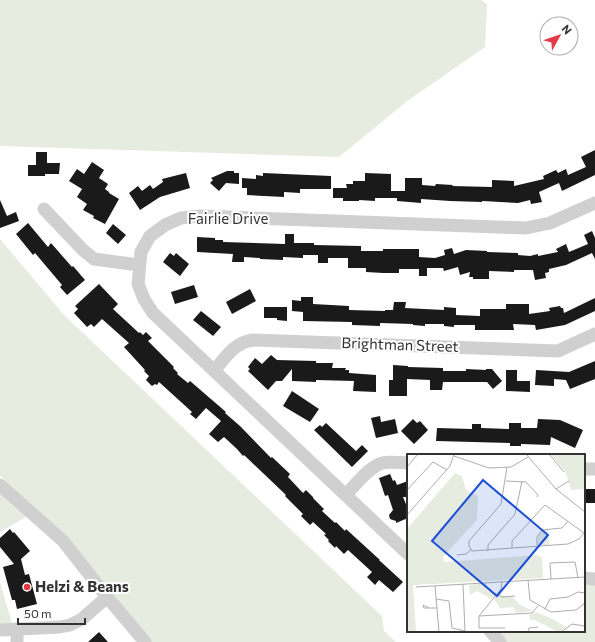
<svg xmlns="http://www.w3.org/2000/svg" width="595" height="642" font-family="Commissioner,sans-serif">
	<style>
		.green { fill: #e6ecdf }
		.building { fill: #1a1a1a }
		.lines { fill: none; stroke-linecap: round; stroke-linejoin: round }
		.minor { stroke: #d0d0d0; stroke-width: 13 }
		.poi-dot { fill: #e63946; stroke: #fff; stroke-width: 1.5 }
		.labels { text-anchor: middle; stroke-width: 4; stroke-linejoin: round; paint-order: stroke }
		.street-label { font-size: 15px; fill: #333; stroke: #fff }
		.poi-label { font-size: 15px; font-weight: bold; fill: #333; stroke: #fff; text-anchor: start }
		.inset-road { fill: none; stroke: #adadad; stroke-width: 1 }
		.view { fill: #1d4ed8; fill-opacity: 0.15; stroke: #1d4ed8; stroke-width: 2 }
		.inset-edge { fill: none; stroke: #333; stroke-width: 2 }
	</style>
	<rect width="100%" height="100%" fill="#fff"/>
	<path class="green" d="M0 0H481L487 4 485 47 406 102 339 157 0 146Z
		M0 239 64 315 382 616 384 631 396 642H145L0 475Z
		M0 492 26 517 0 532Z
		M584 578 595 579V642H500L490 631H584Z
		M0 582 12 623 0 624Z"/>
	<path class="building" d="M595 150V175L562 191 559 183 539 192 542 202 531 204 530 200 518 203 482 201V202L450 201 421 199V203L397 201V198H375V201L359 200V201H343V198H333V188H347L346 184H353V181H365V173L391 174V191H405V178H422V185L435 186 436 184 453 185 452 186 492 187V180L514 181V186L544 179 543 176 556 170 558 173 566 169 568 175 586 167 581 157Z
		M36 152H47V163H60L59 174H45V176H28V165H36Z
		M92 162 104 170 99 178 108 184 105 189 109 192V193L119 199 105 224 93 218 94 216 83 210 87 204 77 197 82 189 69 181 77 169 84 174Z
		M227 171H234V173H239V184L226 183 219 191 210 183 213 180 211 178Z
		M186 173 190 188 160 197 140 210 129 193 138 186 142 191 150 185 153 189 163 182 162 179Z
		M263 173 331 176V189H300V193L284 192V197L247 195V188H242V178L256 179V175L263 176Z
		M0 200 7 216 16 212 19 221 0 228Z
		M28 223 48 247 51 243 72 267 73 266 85 280 67 295 60 287 62 285 35 253 33 255 16 234Z
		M113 224 126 235 118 244 106 233Z
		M592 231 595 238V259L592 253 566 265 549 269V272L545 273 546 278 535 280 533 270H514V272L489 271V279H473V277H469L470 272 460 275 458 267 444 271 443 268H427V276H419V269H399V273H383L366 272V268H348V258H328V263H318V255H303V258L283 257V260L260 259V258L244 257V262H232L233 254 197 252V237L215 238V240H223V242L285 244V234H294V243H314V245L361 246V251H383V249H419V257L435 258 445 255 444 250 452 248 454 254 466 250 487 251V252L518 253V255L530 256 538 254V256L558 252 556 249 566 244 569 252 588 244 584 235Z
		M170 253 174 256 176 253 189 264 180 276 163 262Z
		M99 284 118 304 113 309 139 333 140 332 143 335 146 332 152 338 148 341 174 367 173 368 178 373 177 374 188 383 190 381 226 412 225 413 240 426 271 458 272 457 290 474 288 477 303 493 306 490 313 497V498L324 509 322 511 335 523 336 522 345 531 346 529 380 560H379L403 582 393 592 379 580 375 585 367 577 372 572 348 550 344 554 336 546 335 548 328 541 329 540 324 535 326 534 313 522 310 525 301 516 303 514 285 496 286 495 244 455 243 456 237 449 224 437 218 442 209 434 221 421 206 408 196 419 190 414 192 412 159 382 157 385 155 384 152 386 146 380 149 376 144 371 145 370 124 347 129 343 102 319 94 327 91 324 87 327 74 313 78 309 75 306Z
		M194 285 198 297 175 304 171 292Z
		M250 289 256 301 232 314 226 302Z
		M301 297H313V304L349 306V310L385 311V310H393L394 302H406L405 308 444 310V307L456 308V315L480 316V309H506V304H529V314L550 311 549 308 560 306 561 308H563L564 313 595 298V311L565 325 536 330 535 325 513 324 514 330H475V325H454V327L444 326V324H425V326L413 325V324L380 323V326L352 325V322L303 321V312L292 311V300L301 301Z
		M264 307H287V321L277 320V318H264Z
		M201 311 221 327 213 336 193 320Z
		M271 355 277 360 316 361V363H333L332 368H346L345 370H349V373L376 375V392L353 391 354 381 316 380V382L292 381V369L282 381H276L268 390 248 371 250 369 248 367 255 358 262 364Z
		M595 361V379L570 389 566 380 554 379V386L535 385 536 370 569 372Z
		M393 365 408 366V367L443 368V371H466V369L486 370V369H492L502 381 493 389 487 382H443L442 390H430V380L407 379V396H389V380H393Z
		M506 370H517V381H530V392L506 391Z
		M292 391 319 409 310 422 283 406Z
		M380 416 381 422 395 419 398 433 376 438 371 418Z
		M413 419 417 423 420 421 428 430 414 444 401 431Z
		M538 419 560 420 583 430 575 448 551 437 550 445 521 444V446H510V443L436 441 437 428 472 429V424H481V428L509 429V423H521V428H537Z
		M326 423 356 451 362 445 368 451 352 467 314 430 320 425 322 427Z
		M390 474 393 481 395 480 397 485 408 481V497H403L408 509V518L396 523V521L390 519 389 515 393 510 388 495 385 496 379 478Z
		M584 489H595V503H584Z
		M10 529 13 533 14 532 30 551 21 559 25 575 29 574 37 604 17 609 15 600H12L3 567 14 564 0 547V538Z
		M99 632 108 642H88Z"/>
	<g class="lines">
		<path class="minor" d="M44 209 83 250 94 259 139 265
			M214 371C225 358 234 343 252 340L558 351 595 334
			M584 469H595
			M0 485 63 541 107 597 145 642
			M346 495C355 485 369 467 382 463 390 461 400 463 408 463
			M408 554 153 313 144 299 138 284 141 252 150 236 165 225 181 218 200 216 526 228 550 223 595 203
			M584 578 595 579
			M0 630 60 627 70 625 82 619 107 597
			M17 630V642
			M490 631 500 642"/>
	</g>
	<circle class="poi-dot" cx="27" cy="587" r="4"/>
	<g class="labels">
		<g class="street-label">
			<text x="228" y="224">Fairlie Drive</text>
			<text transform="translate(400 345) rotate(2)" y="5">Brightman Street</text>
		</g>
		<g class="poi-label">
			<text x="35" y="592">Helzi &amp; Beans</text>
		</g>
	</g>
	<g transform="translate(407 454)">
		<rect width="178" height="178" fill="#fff"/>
		<path d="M144 1H178V35L164 36 158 17ZM48 19 55 22 59 36 71 42 70 66 36 103 37 108 130 101 135 103 136 124 6 131 9 178H0V75ZM141 74 142 91H130L132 80ZM80 129 79 135 89 139 85 145 70 137 63 141 62 131ZM90 141 106 143 112 150 126 157 109 159 106 153 93 154 87 145ZM129 158 146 165 159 173 151 178 128 166H123L122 161Z" fill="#e6ecdf"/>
		<path class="inset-road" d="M119 0 149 35 178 58M142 0 157 18M47 2 82 14 104 13 121 3M0 13 11 0M100 13 94 50 62 87V92L65 97 161 90 172 85 178 78M99 27 119 28 131 41 130 43M149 35 162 27M0 36 26 8 40 16M0 61 43 12 47 0M130 91V83L135 76 155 74 161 67M105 94V87L138 51 177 79M81 97V91L108 60 115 27M50 101 59 100 64 96M144 125 143 109 168 108 171 124M121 126 123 146 144 158 169 156 178 149M95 127 94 135 72 162V174H98M56 130 58 178M28 132 32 178M9 133 178 123M90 139 95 143 108 142M29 145 42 147 45 174 58 177M22 154 16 151 17 154H30M138 155 143 145 161 143 171 138 178 139M72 162 125 159 131 152M121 178 122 174 131 173M154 178 165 170 178 172"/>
		<path class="view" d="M76 26 141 81 90 142 25 87Z"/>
		<rect width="178" height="178" class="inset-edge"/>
	</g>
	<g transform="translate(559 36) rotate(50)"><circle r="19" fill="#ffffff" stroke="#adadad"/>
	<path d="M0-3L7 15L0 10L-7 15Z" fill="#e63946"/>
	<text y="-6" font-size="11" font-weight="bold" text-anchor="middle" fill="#333333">N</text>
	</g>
	<path d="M18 618v6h67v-6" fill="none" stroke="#333333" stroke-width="2"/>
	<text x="24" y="618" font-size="12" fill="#333333" stroke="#ffffff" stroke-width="3" paint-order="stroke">50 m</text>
</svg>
